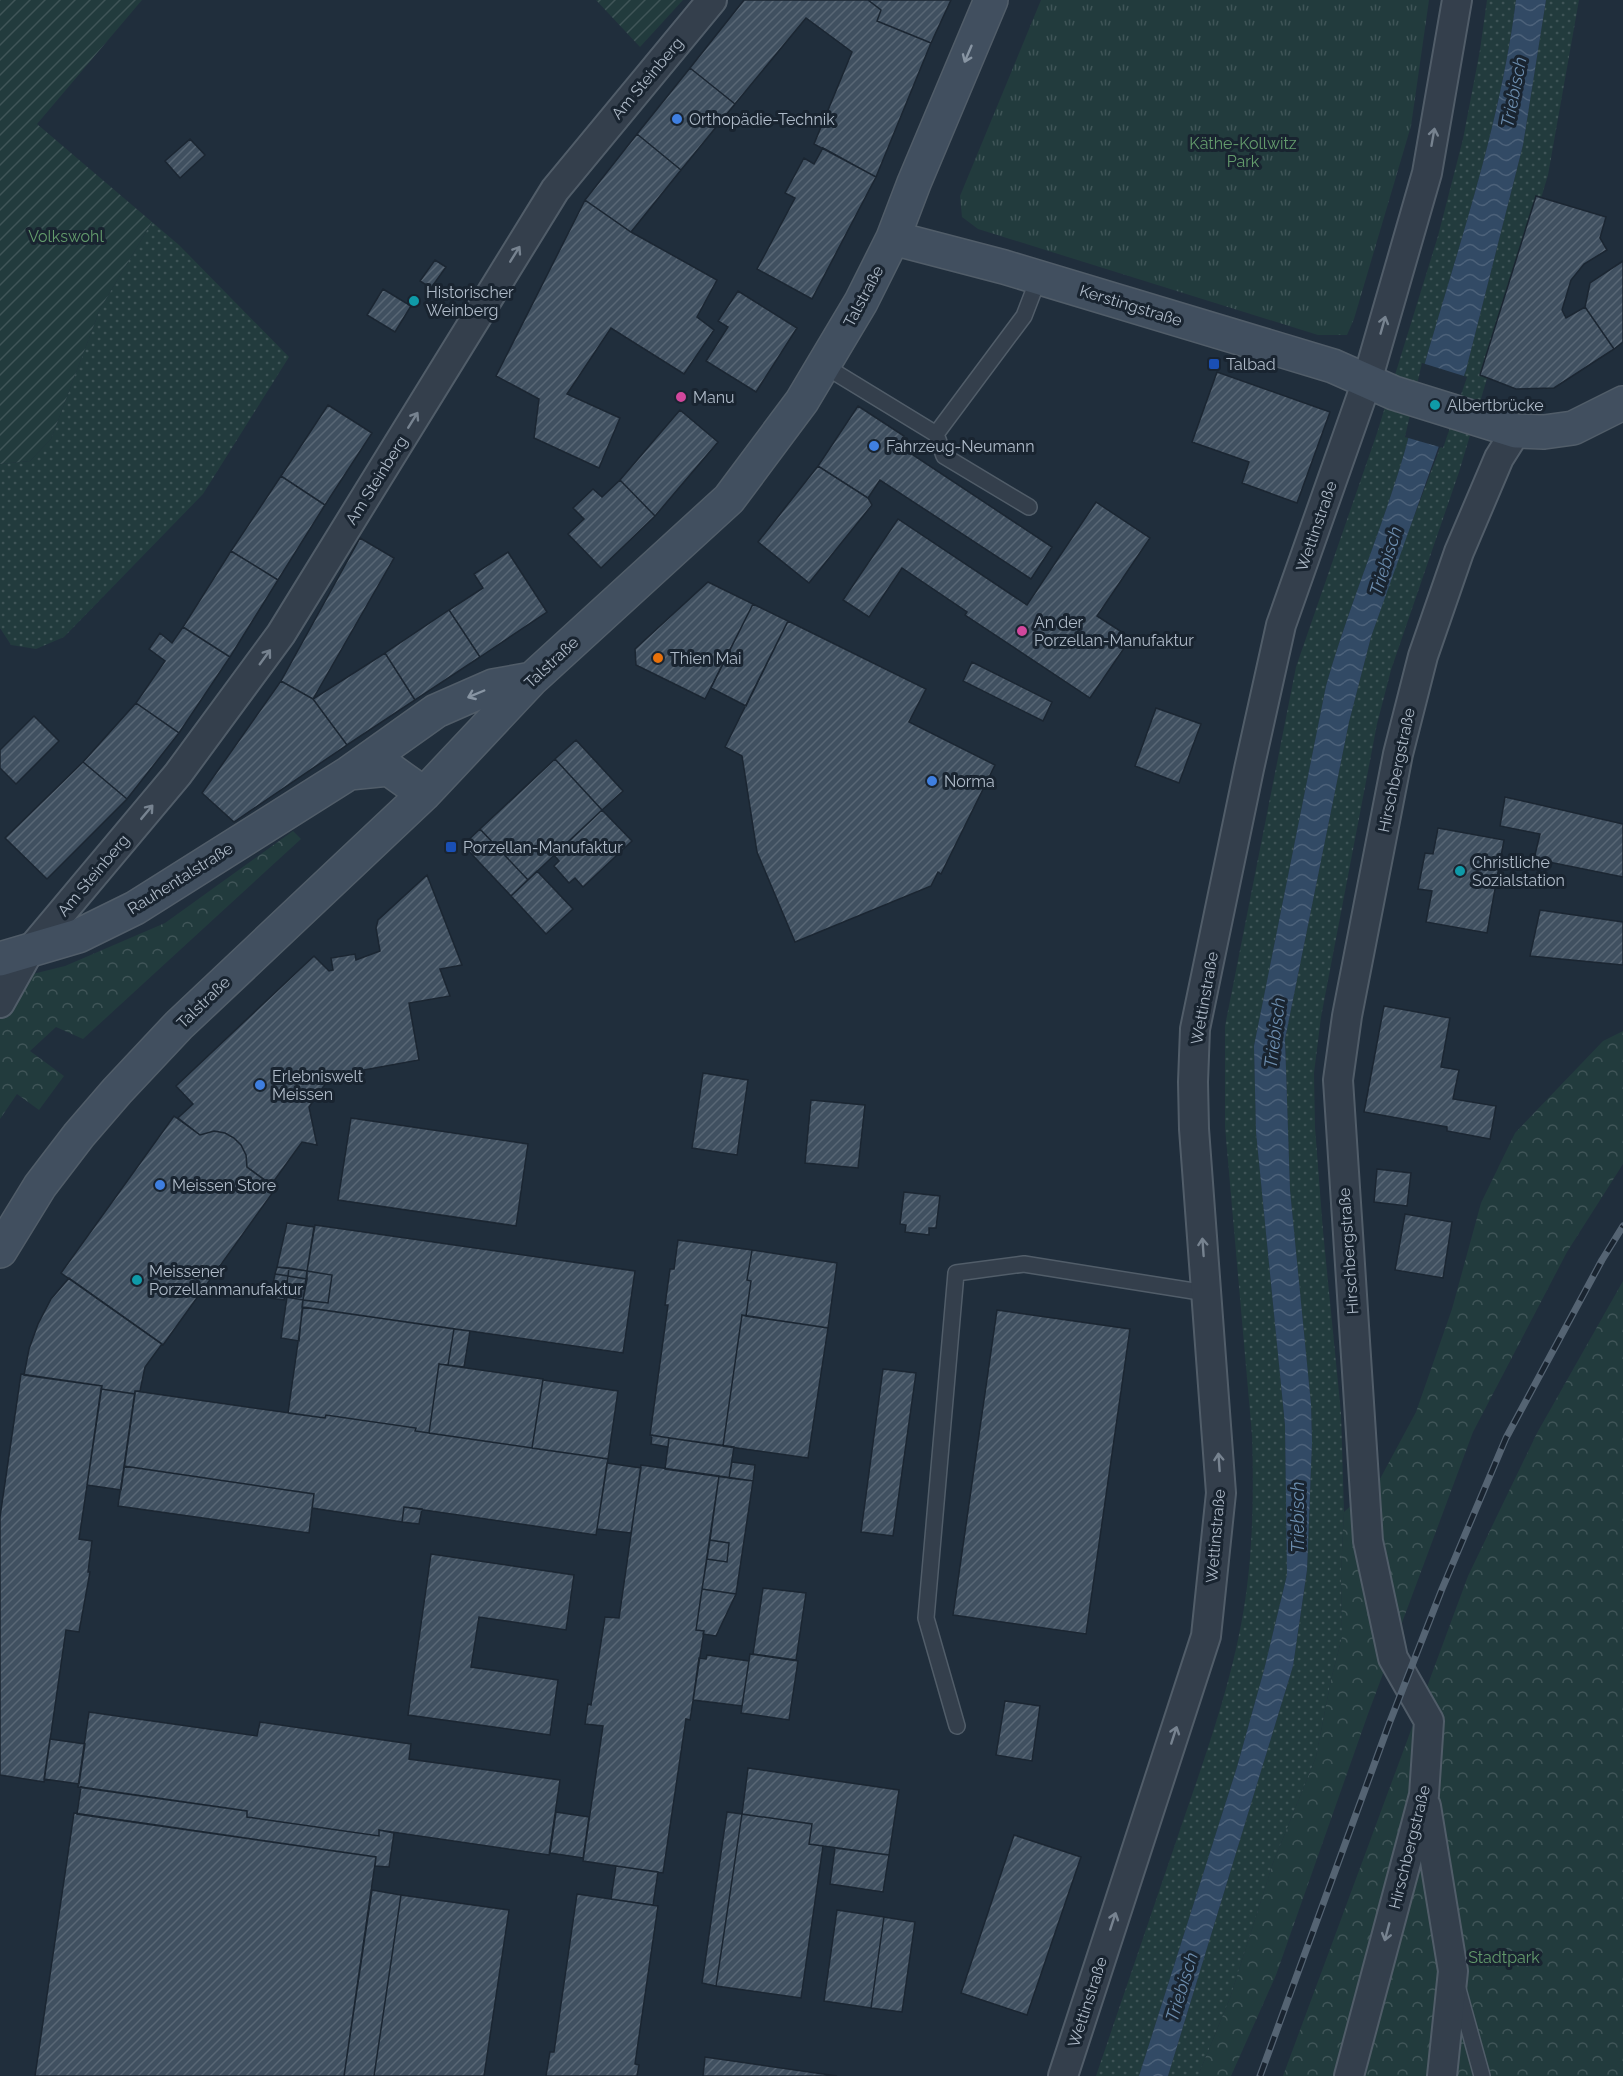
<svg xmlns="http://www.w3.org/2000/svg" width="1623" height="2076" font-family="Raleway,sans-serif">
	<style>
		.grass { fill: url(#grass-dots) }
		.forest { fill: url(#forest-crowns) }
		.park { fill: url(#park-tufts) }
		.garden { fill: url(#garden-furrows) }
		.water { fill: url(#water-waves) }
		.pier { fill: #202e3c }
		.building { fill: url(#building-hatch); stroke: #1b2632; stroke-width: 1.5 }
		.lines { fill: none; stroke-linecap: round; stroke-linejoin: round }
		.lane-casing { stroke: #515d69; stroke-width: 18 }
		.street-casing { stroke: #515d69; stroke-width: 32 }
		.secondary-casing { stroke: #515d69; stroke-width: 36 }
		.lane { stroke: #343f4c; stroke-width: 15 }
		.street { stroke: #343f4c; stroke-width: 28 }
		.secondary { stroke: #414f5f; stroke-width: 33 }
		.rail-casing { stroke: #556473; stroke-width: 7 }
		.rail { stroke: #192430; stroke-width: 4.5; stroke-dasharray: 14; stroke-linecap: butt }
		.oneway { stroke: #8895a3 }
		.oneway2 { stroke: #778390 }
		.shop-dot { fill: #3f7fe0; stroke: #192430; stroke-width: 2 }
		.culture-dot { fill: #0f9aa8; stroke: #192430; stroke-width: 2 }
		.transit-dot { fill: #1a4fb4; stroke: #192430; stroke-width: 2 }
		.hotel-dot { fill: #d1479c; stroke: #192430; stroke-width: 2 }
		.food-dot { fill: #e8710a; stroke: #192430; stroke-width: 2 }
		.labels { text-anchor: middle; stroke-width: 6; stroke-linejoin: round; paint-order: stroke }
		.street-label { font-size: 16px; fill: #aebac8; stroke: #192430 }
		.poi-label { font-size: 16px; fill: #aebac8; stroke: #192430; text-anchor: start }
		.park-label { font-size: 16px; fill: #639b6c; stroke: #192430 }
		.water-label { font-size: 18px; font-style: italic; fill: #6c8dae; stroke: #192430 }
	</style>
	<defs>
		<pattern id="grass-dots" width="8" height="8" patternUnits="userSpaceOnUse" patternTransform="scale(1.5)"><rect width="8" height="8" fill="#223b3d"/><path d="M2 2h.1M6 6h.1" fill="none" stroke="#405558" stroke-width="1.8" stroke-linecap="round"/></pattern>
		<pattern id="forest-crowns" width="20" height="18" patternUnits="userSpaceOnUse" patternTransform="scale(1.5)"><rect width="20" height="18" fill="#223b3d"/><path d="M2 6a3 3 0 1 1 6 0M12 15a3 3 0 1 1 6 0" fill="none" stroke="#405558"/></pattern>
		<pattern id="park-tufts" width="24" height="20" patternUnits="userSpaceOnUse" patternTransform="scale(1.5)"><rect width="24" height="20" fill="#223b3d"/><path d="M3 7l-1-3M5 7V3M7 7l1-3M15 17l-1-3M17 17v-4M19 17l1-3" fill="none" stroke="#405558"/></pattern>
		<pattern id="garden-furrows" width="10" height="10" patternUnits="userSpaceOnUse" patternTransform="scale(1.5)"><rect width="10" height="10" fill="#223b3d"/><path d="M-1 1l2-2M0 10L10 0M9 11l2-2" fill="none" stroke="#405558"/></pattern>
		<pattern id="water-waves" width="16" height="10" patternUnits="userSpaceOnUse" patternTransform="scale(1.5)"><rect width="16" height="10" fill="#324a65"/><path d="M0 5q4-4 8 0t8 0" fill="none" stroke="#4d627a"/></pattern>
		<pattern id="building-hatch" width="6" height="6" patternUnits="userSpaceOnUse" patternTransform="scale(1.5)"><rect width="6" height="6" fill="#405060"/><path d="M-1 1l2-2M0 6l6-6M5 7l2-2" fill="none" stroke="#596775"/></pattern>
	</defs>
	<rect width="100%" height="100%" fill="#202e3c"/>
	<path class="grass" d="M1487 0H1516C1501 120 1462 236 1428 352 1418 385 1414 421 1404 454 1381 532 1348 608 1326 686L1254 1046 1256 1132 1285 1425 1287 1575 1264 1670 1237 1767 1139 2076H1096C1125 1991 1154 1906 1183 1821 1205 1757 1228 1693 1241 1625 1253 1562 1254 1499 1252 1435L1225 1127V1026L1296 667 1377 433 1438 236 1463 139 1480 50Z
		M1546 0H1579L1548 175 1459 472 1391 670 1377 724 1321 1017 1314 1073 1315 1127 1323 1231 1341 1413 1344 1512 1341 1572 1342 1637 1331 1680 1316 1757 1273 1863 1230 1998 1198 2076H1168L1293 1666 1307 1571 1312 1442 1311 1404 1290 1190 1285 1039 1349 722 1371 637 1402 548 1437 456 1466 370 1523 145Z
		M152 222 179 245 289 357 203 494 64 637 36 649 11 645 0 628V464L30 461 51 439 100 309Z"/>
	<path class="forest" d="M293 831 301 839 83 1039 56 1027 30 1051 64 1076 39 1110 17 1094 0 1119V982L65 966 165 923Z
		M1623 1031V1164L1567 1252 1473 1432 1368 1714 1276 1975 1231 2076H1198L1230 1998 1273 1863 1316 1757 1331 1680 1342 1637 1341 1572 1344 1512 1380 1479 1416 1412 1452 1309 1481 1203 1515 1133 1603 1041Z
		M1623 1281V2076H1283L1468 1576 1537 1433Z"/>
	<path class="park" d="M1041 0H1429L1411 126 1354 319 1347 335H1318L978 229 962 217 960 196Z"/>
	<path class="garden" d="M0 0H142L37 124 152 222 100 309 51 439 30 461 0 464Z
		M596 0H683L640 47Z"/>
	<path class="water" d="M1516 0H1546L1523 145 1466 370 1371 637 1349 722 1285 1039 1290 1190 1311 1404 1312 1442 1307 1570 1293 1666 1168 2076H1139L1237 1767 1264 1670 1287 1575 1285 1425 1256 1132 1254 1046 1326 686C1348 608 1381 532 1404 454 1414 421 1418 386 1428 352 1462 236 1501 120 1516 0Z"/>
	<path class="pier" d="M1422 363 1467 377 1443 448 1405 437Z"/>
	<path class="building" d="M744 0H868L881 10 877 21 931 43 876 177 814 144 852 52 806 18 735 104 690 68Z
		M868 0H951L931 43 877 21 881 10Z
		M690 68 735 104 681 170 637 134Z
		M637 134 681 170 631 232 585 200Z
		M190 139 205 155 180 178 165 161Z
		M823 148 876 177 812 299 757 269 795 198 785 193 804 158 814 164Z
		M1536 196 1606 217 1600 238 1607 250 1584 264 1571 280 1562 310 1566 318 1585 307 1614 349 1554 388 1516 389 1480 375Z
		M585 200 631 232 717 280 697 317 714 330 684 374 611 328 567 394 620 418 599 468 534 438 539 399 496 376Z
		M435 260 446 267 431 288 420 281Z
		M1623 261V342L1614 349 1585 307 1590 283Z
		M383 289 411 306 395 332 367 315Z
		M738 291 797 328 756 392 706 361 728 327 718 321Z
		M1217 372 1330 412 1297 503 1242 483 1249 462 1192 442Z
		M328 405 372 433 325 505 281 476Z
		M858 406 904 436 898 445 1052 547 1031 579 880 480 868 498 818 466Z
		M680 410 718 442 655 516 620 480Z
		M818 466 868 498 872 505 809 583 758 542Z
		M281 476 325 505 278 580 231 551Z
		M620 480 655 516 601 568 568 534 584 519 573 508 593 489 602 497Z
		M1096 502 1150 538 1097 616 1131 638 1090 698 965 615 967 612 902 568 869 617 843 600 898 519 1027 605Z
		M360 538 394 558 313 699 281 681Z
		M231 551 278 580 230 657 183 627Z
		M508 552 547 612 480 657 449 610 483 588 474 574Z
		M708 582 753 604 705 699 636 665 635 649Z
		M753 604 788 621 746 706 711 688Z
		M449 610 480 657 415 700 385 653Z
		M788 621 926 689 909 722 995 765 941 874 938 872 931 886 795 942 757 852 742 756 725 747Z
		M183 627 230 657 179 733 136 703 165 661 149 649 160 633 172 643Z
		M385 653 415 700 347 745 313 699Z
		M972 662 1052 702 1043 721 963 681Z
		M281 681 313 699 347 745 234 822 202 793Z
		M136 703 179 733 127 799 83 762Z
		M1156 708 1201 724 1179 783 1135 766Z
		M34 716 59 741 16 784 0 768V750Z
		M576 740 623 791 602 810 555 759Z
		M555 759 602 810 528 880 480 829Z
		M83 762 127 799 47 879 5 838Z
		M1505 797 1623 824V877L1534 859 1540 834 1500 826Z
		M602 810 632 841 583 887 575 878 569 883 554 866 559 861 554 855Z
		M1438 828 1504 840 1487 933 1426 922 1432 891 1418 889 1425 853 1433 854Z
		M480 829 528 880 511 896 463 845Z
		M537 871 573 909 546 934 511 896Z
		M427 875 462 965 440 969 450 996 409 1003 419 1060 331 1076 309 1107 317 1145 302 1142 271 1185 247 1167 246 1155 241 1145 234 1138 225 1133 214 1131 200 1135 178 1118 193 1104 176 1086 314 956 329 971 333 970 331 958 355 954 356 960 380 951 376 928 378 920Z
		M1540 910 1623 922V965L1530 956Z
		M1384 1006 1450 1018 1441 1067 1459 1070 1453 1099 1496 1106 1490 1139 1447 1131V1127L1364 1112Z
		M703 1073 748 1080 737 1155 692 1148Z
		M811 1100 865 1105 858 1168 805 1163Z
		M174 1116 200 1135 214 1131 225 1133 234 1138 241 1145 246 1155 247 1167 276 1188 163 1345 61 1273Z
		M351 1118 528 1144 516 1226 338 1200Z
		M1377 1169 1411 1173 1407 1206 1374 1202Z
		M904 1192 940 1196 936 1228H929V1235L905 1232 906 1225 900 1224Z
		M1405 1214 1452 1222 1443 1278 1395 1270Z
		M287 1223 314 1227 307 1271 277 1267Z
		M315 1225 635 1271 623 1353 302 1307 303 1300 328 1303 332 1275 307 1271Z
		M678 1240 752 1250 747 1280 751 1281 746 1316 742 1315 723 1446 650 1435 668 1305H665L670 1269H674Z
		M752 1250 837 1263 828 1328 746 1316 751 1281 747 1280Z
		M277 1267 289 1268 288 1276 275 1274Z
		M289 1268 307 1271V1279L288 1276Z
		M307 1271 332 1275 328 1303 303 1300Z
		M275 1274 288 1276 284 1300 270 1298Z
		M288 1276 307 1279 303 1300 284 1297Z
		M69 1278 162 1344 145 1367 140 1391H135V1394L101 1389 102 1386 24 1375 29 1349 38 1324 51 1299Z
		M287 1297 303 1300 299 1341 281 1338Z
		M303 1307 454 1329 448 1365 439 1364 429 1433 415 1431 416 1428 326 1415 325 1418 288 1413Z
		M997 1310 1130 1329 1086 1634 953 1615Z
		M742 1315 828 1328 808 1458 723 1446Z
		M454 1329 470 1331 464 1367 448 1365Z
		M439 1364 543 1379 532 1448 429 1433Z
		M883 1369 916 1373 893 1536 861 1532Z
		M21 1374 102 1386 79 1539 92 1541 88 1572H90L79 1632 66 1630 44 1782 0 1775V1517Z
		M543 1380 618 1391 608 1459 532 1448Z
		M101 1389 135 1394 121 1490 87 1485Z
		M135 1391 325 1418 326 1415 416 1428 415 1431 608 1459 596 1535 404 1507 402 1522 312 1508 314 1494 124 1466Z
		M652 1435 669 1438 668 1447 651 1444Z
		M669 1438 734 1447 729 1478 665 1469Z
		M732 1462 755 1465 753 1481 729 1478Z
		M607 1463 641 1468 631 1533 597 1529Z
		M641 1465 719 1476 696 1630 704 1631 690 1720 686 1719 663 1873 583 1861 603 1726 585 1724 588 1704 591 1705 605 1617 619 1618Z
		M124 1466 314 1494 309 1533 118 1506Z
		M719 1476 753 1481 736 1594 702 1589 707 1559 727 1562 729 1543 710 1540Z
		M404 1507 422 1509 419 1524 402 1522Z
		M710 1540 729 1543 727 1562 707 1559Z
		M431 1554 574 1575 566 1630 479 1617 471 1667 558 1680 550 1735 408 1715Z
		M763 1588 806 1593 796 1660 753 1654Z
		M702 1589 736 1594 716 1636 703 1634 704 1631 696 1630Z
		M750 1654 798 1661 789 1720 741 1713Z
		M707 1655 749 1661 742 1706 693 1700 699 1658 706 1659Z
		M1005 1701 1040 1706 1032 1761 996 1755Z
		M89 1712 257 1736 260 1722 411 1744 409 1759 560 1780 549 1855 379 1830V1836L247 1817V1811L78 1787Z
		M50 1739 85 1744 79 1784 44 1779Z
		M748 1768 899 1790 889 1855 809 1844 812 1824 742 1814Z
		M81 1787 247 1811V1817L379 1836V1830L394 1833 389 1867 375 1866 376 1857 77 1814Z
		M556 1812 589 1817 583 1858 550 1853Z
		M727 1812 742 1814 716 1986 702 1983Z
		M74 1813 376 1857 344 2076H35Z
		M742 1814 812 1824 809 1844 823 1846 801 1998 716 1986Z
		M1014 1835 1081 1857 1027 2015 961 1993Z
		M835 1848 889 1855 883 1892 830 1884Z
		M616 1866 658 1872 653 1905 611 1899Z
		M372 1890 401 1895 374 2076H344Z
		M577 1894 658 1906 635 2064 639 2065 637 2076H546L550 2052H554Z
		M401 1895 509 1910 484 2076H374Z
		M837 1910 884 1917 871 2008 824 2001Z
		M884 1917 915 1922 902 2012 871 2008Z
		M705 2057 837 2076H703Z"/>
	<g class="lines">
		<g class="lane-casing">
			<path id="lane" d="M823 365 936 434 944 456 1029 507
				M936 434 1024 316 1039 277
				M957 1726 926 1618 956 1273 1024 1264 1206 1293
				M1458 1989 1482 2076"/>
		</g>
		<g class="street-casing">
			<path id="street" d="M0 1003 28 953 178 774 281 634 555 190 712 0
				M1426 1806 1453 1971 1442 2076
				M1063 2076 1206 1636 1221 1493 1194 1129 1193 1082 1195 1029 1249 769 1281 625 1367 381 1427 173 1457 0
				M1349 2076 1424 1795 1429 1721 1393 1658 1368 1541 1338 1080 1347 1016 1398 754 1423 656 1459 552 1499 458 1516 431"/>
		</g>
		<g class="secondary-casing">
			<path id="secondary" d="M893 238 1004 267 1333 366 1394 393 1516 431 1544 432 1573 428 1623 403
				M349 773 389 769 424 794
				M0 959 78 936 135 908 349 773 436 711 493 686 532 679
				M0 1251 40 1186 79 1135 117 1091 179 1025 424 794 532 679 729 499 802 401 861 302 893 238 914 183 991 0"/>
		</g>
		<use href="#lane" class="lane"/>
		<use href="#street" class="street"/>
		<use href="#secondary" class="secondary"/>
		<g class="rail-casing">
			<path id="rail" d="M1260 2076 1389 1724 1442 1589 1506 1438 1602 1260 1623 1226"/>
		</g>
		<use href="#rail" class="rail"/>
	</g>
	<defs><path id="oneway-shaft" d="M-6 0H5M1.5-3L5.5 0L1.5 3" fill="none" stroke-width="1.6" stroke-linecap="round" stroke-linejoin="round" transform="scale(1.5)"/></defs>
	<g class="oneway">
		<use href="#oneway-shaft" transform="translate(968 54) rotate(113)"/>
		<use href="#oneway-shaft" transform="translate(476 694) rotate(157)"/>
	</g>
	<g class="oneway2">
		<use href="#oneway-shaft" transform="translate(1433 137) rotate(-80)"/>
		<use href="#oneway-shaft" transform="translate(515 254) rotate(-58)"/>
		<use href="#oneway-shaft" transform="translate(1383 325) rotate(-74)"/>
		<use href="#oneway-shaft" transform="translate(413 420) rotate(-58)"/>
		<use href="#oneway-shaft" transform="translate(265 657) rotate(-54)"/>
		<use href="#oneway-shaft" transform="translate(147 812) rotate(-50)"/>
		<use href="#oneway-shaft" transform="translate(1203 1247) rotate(-94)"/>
		<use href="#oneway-shaft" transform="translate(1219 1462) rotate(-94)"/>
		<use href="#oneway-shaft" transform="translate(1174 1735) rotate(-72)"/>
		<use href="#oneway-shaft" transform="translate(1113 1921) rotate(-72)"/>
		<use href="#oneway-shaft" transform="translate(1387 1932) rotate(105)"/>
	</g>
	<g class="shop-dot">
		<circle cx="677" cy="119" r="6"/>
		<circle cx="874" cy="446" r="6"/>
		<circle cx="932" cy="781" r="6"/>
		<circle cx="260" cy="1085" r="6"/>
		<circle cx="160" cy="1185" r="6"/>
	</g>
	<g class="culture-dot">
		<circle cx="414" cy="301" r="6"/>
		<circle cx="1435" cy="405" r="6"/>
		<circle cx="1460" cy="871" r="6"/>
		<circle cx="137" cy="1280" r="6"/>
	</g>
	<g class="transit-dot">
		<rect x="1208" y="358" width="12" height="12" rx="3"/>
		<rect x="445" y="841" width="12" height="12" rx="3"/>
	</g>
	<g class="hotel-dot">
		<circle cx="681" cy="397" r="6"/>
		<circle cx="1022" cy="631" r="6"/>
	</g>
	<circle class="food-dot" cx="658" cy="658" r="6"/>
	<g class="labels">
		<g class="street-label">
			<text transform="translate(647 78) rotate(-50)" y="6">Am Steinberg</text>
			<text transform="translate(863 296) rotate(-62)" y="6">Talstraße</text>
			<text transform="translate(1131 305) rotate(17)" y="6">Kerstingstraße</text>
			<text transform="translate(376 480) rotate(-58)" y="6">Am Steinberg</text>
			<text transform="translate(1316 526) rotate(-71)" y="6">Wettinstraße</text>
			<text transform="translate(551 662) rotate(-43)" y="6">Talstraße</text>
			<text transform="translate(1396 770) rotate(-78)" y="6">Hirschbergstraße</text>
			<text transform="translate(93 875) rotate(-50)" y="6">Am Steinberg</text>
			<text transform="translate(180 878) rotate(-32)" y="6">Rauhentalstraße</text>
			<text transform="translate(1204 998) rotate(-80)" y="6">Wettinstraße</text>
			<text transform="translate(203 1002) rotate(-44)" y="6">Talstraße</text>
			<text transform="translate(1348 1251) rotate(-94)" y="6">Hirschbergstraße</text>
			<text transform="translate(1215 1536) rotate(-85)" y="6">Wettinstraße</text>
			<text transform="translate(1409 1847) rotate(-76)" y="6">Hirschbergstraße</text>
			<text transform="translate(1087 2002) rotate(-72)" y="6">Wettinstraße</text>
		</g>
		<g class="poi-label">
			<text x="689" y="125">Orthopädie-Technik</text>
			<text x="426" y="298">Historischer<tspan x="426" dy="18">Weinberg</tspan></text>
			<text x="1226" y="370">Talbad</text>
			<text x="693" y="403">Manu</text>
			<text x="1447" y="411">Albertbrücke</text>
			<text x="886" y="452">Fahrzeug-Neumann</text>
			<text x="1034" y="628">An der<tspan x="1034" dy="18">Porzellan-Manufaktur</tspan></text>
			<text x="670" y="664">Thien Mai</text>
			<text x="944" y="787">Norma</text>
			<text x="463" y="853">Porzellan-Manufaktur</text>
			<text x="1472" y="868">Christliche<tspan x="1472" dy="18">Sozialstation</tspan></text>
			<text x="272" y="1082">Erlebniswelt<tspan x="272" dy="18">Meissen</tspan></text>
			<text x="172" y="1191">Meissen Store</text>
			<text x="149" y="1277">Meissener<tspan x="149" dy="18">Porzellanmanufaktur</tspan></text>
		</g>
		<g class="park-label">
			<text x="1243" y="149">Käthe-Kollwitz<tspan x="1243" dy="18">Park</tspan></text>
			<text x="66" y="242">Volkswohl</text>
			<text x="1504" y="1963">Stadtpark</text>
		</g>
		<g class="water-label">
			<text transform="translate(1514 92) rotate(-79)" y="6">Triebisch</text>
			<text transform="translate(1386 561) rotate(-73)" y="6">Triebisch</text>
			<text transform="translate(1275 1033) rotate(-83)" y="6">Triebisch</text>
			<text transform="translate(1298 1517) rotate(-90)" y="6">Triebisch</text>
			<text transform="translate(1182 1987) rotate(-73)" y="6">Triebisch</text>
		</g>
	</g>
</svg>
